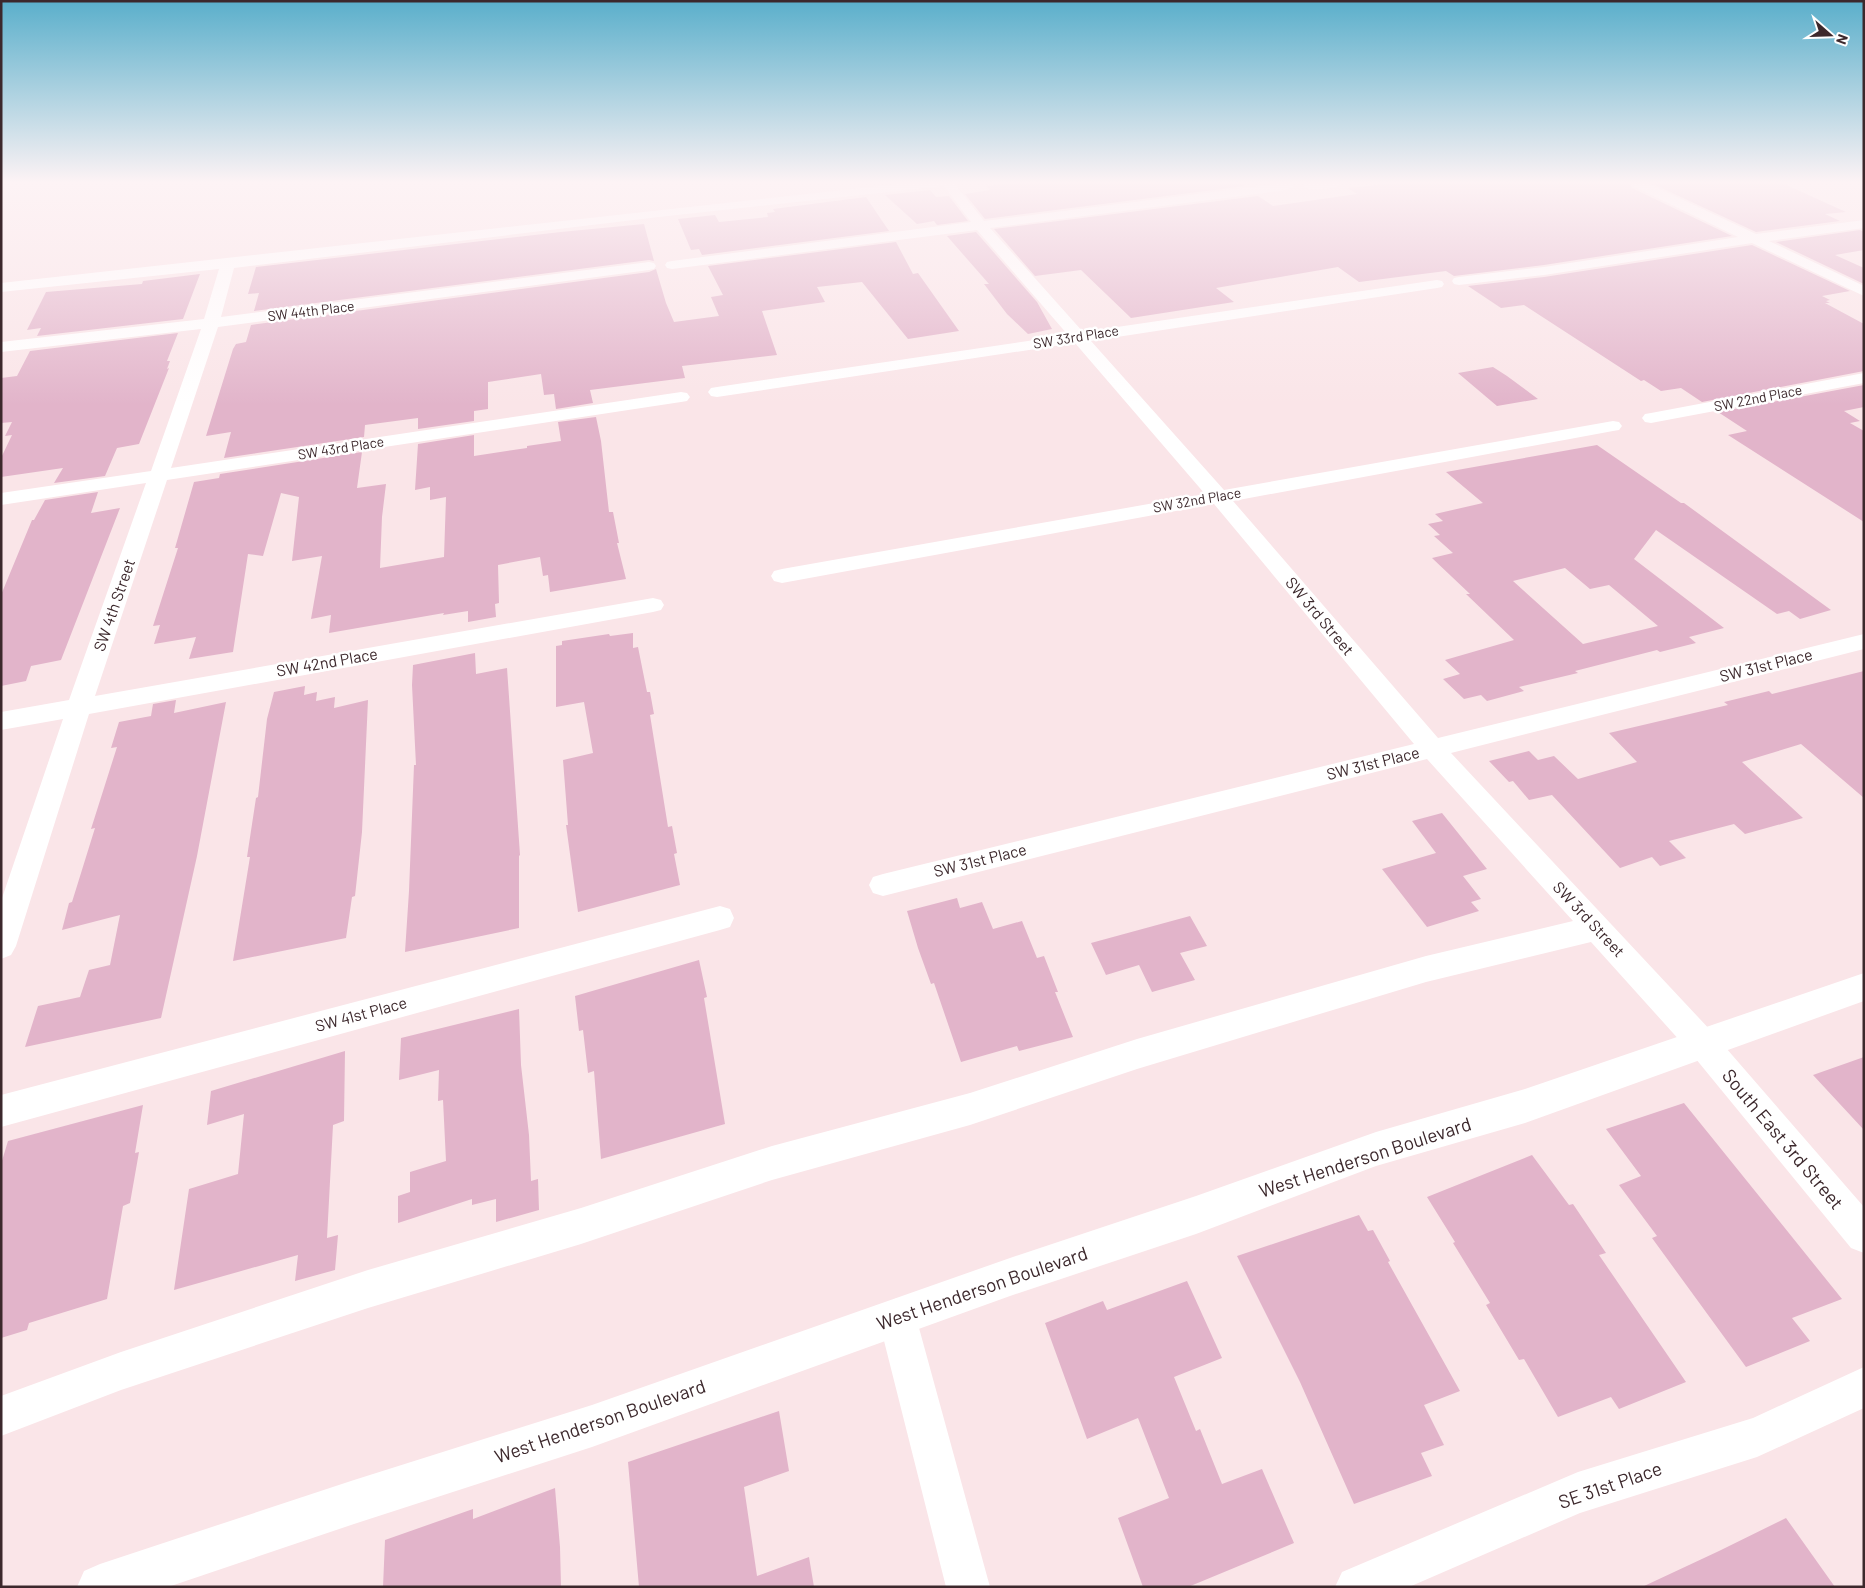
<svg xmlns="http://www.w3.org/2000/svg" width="1865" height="1588" font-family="Barlow,sans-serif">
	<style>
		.building { fill: #e2b4ca; fill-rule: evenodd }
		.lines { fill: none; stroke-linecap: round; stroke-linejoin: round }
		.minor { fill: #fff; fill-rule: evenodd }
		.tertiary { fill: #fff; fill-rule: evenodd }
		.labels { text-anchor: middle; stroke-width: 5; stroke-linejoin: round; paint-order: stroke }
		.far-street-label { font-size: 14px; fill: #3c282c; stroke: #fff }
		.street-label { font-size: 16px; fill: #3c282c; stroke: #fff }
		.near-street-label { font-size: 19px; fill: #3c282c; stroke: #fff }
	</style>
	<rect width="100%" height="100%" fill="#fae5e8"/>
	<path class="building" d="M1014 183H1240L1245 186 985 219 965 194 990 190 986 186Z
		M1396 183H1630L1632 188 1732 236 1544 265 1454 276 1446 271 1359 282 1338 267 1216 288 1234 302 1131 318 1081 270 1035 276 994 229 1258 196 1273 206 1357 194 1348 188Z
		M1651 183H1782L1846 212 1825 214 1840 221 1756 232Z
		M930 190 936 197 949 196 968 221 937 225 934 221 917 224 885 195Z
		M866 197 889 231 702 255 699 249 691 250 678 219 715 215 719 222 768 217 767 213 775 212 773 209Z
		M644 224 654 261 649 260 254 311 259 293 248 294 256 267 561 232Z
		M1860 230 1864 232V250L1835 255 1864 268V284L1776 242Z
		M976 232 1037 302 1052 329 1028 334 1007 314 984 284H989L947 236Z
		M896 242 913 274 918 273 959 331 908 339 862 282 817 287 825 302 762 311 777 355 682 366 685 378 590 390 593 403 556 409 554 394 544 395 541 374 488 382V409L474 411V421L418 429V418L365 425 364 437 224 458 231 432 206 436 233 349 236 344 246 342 251 325 649 272 656 269 666 303 674 322 719 316 711 297 723 295 708 266Z
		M1752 245 1850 291 1822 296 1830 300 1826 301 1830 303H1825L1864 324V371L1702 402 1681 388 1661 391 1644 380 1641 381 1524 305 1501 308 1468 286 1544 277Z
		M200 274 183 319 37 336 41 328 27 330 46 292 142 284 143 281Z
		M178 333 167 361H170L167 369 169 368 139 444 117 448 105 476 54 483 63 468 1 477V458L12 435 5 436 12 422 1 423V378L17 376 30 351Z
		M1493 367 1507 376 1538 399 1497 406 1458 373Z
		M1864 385V407L1844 411 1860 421 1850 423 1864 431V522L1728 435 1747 431 1718 412Z
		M596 417 601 441 609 512H613L619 543H617L626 579 550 592 548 575 543 576 540 557 498 565 499 603 495 604 496 617 468 622V611L443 615 444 613 329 633 331 615 311 619 322 556 292 561 299 497 281 493 263 556 248 554 233 652 189 659 196 637 154 644 160 625 153 626 178 548H175L194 482 219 478 220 474 362 452 357 488 386 484 382 517 380 568 444 557 446 497 430 500V487L415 490 418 444 474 435V456L527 448V446L561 441 558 422Z
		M1597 445 1681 503H1684L1831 610 1800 619 1789 611 1777 614 1656 530 1634 559 1724 628 1689 637 1696 643 1660 652 1657 650 1575 671 1578 673 1519 687 1524 691 1487 701 1481 695 1464 699 1443 679 1460 674 1445 660 1514 640 1466 594H1470L1432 558 1453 553 1434 536 1440 535 1428 524 1443 521 1435 514 1483 503 1446 472ZM1565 568 1590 589 1609 585 1658 626 1583 644 1513 581Z
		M98 492 91 513 120 508 61 660 31 666 26 681 1 686V595L32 520H34L45 500Z
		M633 633V648L638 647 647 692H650L654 714 650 715 668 827 672 826 677 853 674 854 680 885 578 912 566 825H568L563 760 593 753 584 702 556 707V646L562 645V641L609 634 610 636Z
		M475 653 476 674 507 668 520 855 519 856V928L405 952 409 891 414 765H416L412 685 413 665Z
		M1864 671V798L1801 744 1742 762 1803 818 1745 834 1734 824 1669 841 1686 858 1660 866 1652 857 1620 868 1552 795 1529 800 1513 781 1509 782 1489 761 1529 751 1538 760 1554 756 1578 779 1637 762 1609 733 1728 705 1724 702 1769 691 1772 694Z
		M305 686 304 695 317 692 316 701 335 697 334 708 368 700 362 832 355 896 352 897 346 938 233 961 250 857H247L256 798 258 797 267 719 274 692Z
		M176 700 174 713 226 702 197 856 161 1018 25 1047 38 1006 80 997 89 970 110 965 120 915 62 930 69 903 72 902 95 828 91 829 117 747 111 748 119 722 151 716 153 704Z
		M1442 813 1487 869 1463 876 1481 899 1471 902 1479 911 1427 927 1382 869 1436 853 1412 821Z
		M957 898 960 908 982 902 993 929 1022 921 1037 958 1044 956 1058 992H1055L1073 1037 1019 1051 1017 1046 961 1062 934 983 931 984 918 948 907 911Z
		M1190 916 1207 946 1180 953 1195 980 1152 992 1139 965 1106 975 1091 943Z
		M699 960 707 997 704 998 725 1124 601 1159 594 1071 588 1073 583 1030 579 1031 575 996Z
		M519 1009 521 1065 529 1135 531 1181 538 1179 539 1210 496 1222V1199L472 1205V1199L398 1223V1196L410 1192V1172L446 1161 443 1100 438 1101 439 1070 399 1080 401 1038Z
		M345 1051 344 1121 333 1125 327 1238 338 1235 335 1270 295 1281 298 1255 174 1290 189 1189 238 1174 244 1114 207 1125 211 1091Z
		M1864 1057V1130L1813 1075Z
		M1684 1103 1842 1299 1792 1318 1810 1341 1746 1367 1652 1238 1657 1236 1619 1185 1641 1176 1606 1129Z
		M143 1105 135 1153 139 1152 130 1203 123 1206 107 1299 29 1323 27 1330 1 1338V1164L8 1141Z
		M1532 1155 1569 1205 1573 1204 1606 1253 1599 1255 1686 1382 1619 1409 1611 1397 1558 1417 1524 1359 1519 1360 1486 1305 1490 1303 1453 1243 1455 1242 1427 1197Z
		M1359 1215 1368 1231 1373 1230 1390 1261 1388 1262 1460 1391 1424 1405 1444 1445 1421 1453 1432 1476 1354 1504 1300 1382 1237 1256Z
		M1187 1281 1222 1358 1174 1377 1196 1431 1200 1429 1222 1484 1262 1469 1294 1543 1188 1587H1143L1118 1518 1169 1498 1138 1418 1087 1439 1045 1323 1103 1301 1107 1310Z
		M779 1411 789 1471 744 1487 757 1576 809 1557 814 1587H639L628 1462Z
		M555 1488 560 1547 561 1587H383L385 1540 473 1509V1519Z
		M1786 1518 1835 1587H1642L1719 1551Z"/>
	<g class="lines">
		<path class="minor" d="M907 183H954L984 221 1283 183H1292L1293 186 1287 190 990 228 1083 332 1437 280 1442 281 1444 284 1442 287 1437 288 1091 341 1224 490 1613 421 1619 422 1622 426 1619 430 1613 431 1233 501 1438 738 1864 634V649L1451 753 1713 1033 1864 1207V1253L1851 1248 1691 1053 1591 942 1426 982 1137 1069 970 1125 772 1180 581 1244 368 1308 121 1390 1 1436V1396L121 1352 368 1270 581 1208 772 1146 970 1093 1137 1039 1426 956 1573 921 1427 759 883 896 873 893 869 885 873 877 883 874 1414 744 1214 504 782 583 774 581 771 576 774 571 782 569 1205 494 1075 343 717 397 711 396 708 392 711 388 717 387 1068 335 977 230 672 269 667 268 665 265 667 262 672 261 971 222 944 186 659 217 234 268 221 317 649 262 654 263 656 266 654 269 649 270 218 327 171 468 681 392 687 393 690 397 687 401 681 402 167 480 95 696 653 598 661 600 664 605 661 610 653 612 89 714 16 946 11 955 1 959V901L63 719 1 730V712L69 700 146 483 1 505V493L151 471 201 329 1 352V342L204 319 219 269 1 292V283Z
			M1304 183H1342C1336 190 1314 190 1304 188L1303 185Z
			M1632 183H1647L1756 234 1864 220V228L1769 241 1864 286V296L1752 243 1544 275 1459 285 1454 284 1452 281 1454 278 1459 277 1544 267 1738 237 1633 186Z
			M1864 373V383L1651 423 1645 422 1642 418 1645 414 1651 413Z
			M720 906 730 909 734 918 730 927 720 930 1 1127V1095Z
			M897 1298 910 1304 916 1317 990 1587H946L878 1317 884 1304Z
			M1864 1367V1408L1757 1457 1580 1513 1409 1587H1335L1342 1572 1578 1472 1753 1418Z"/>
		<path class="tertiary" d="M1864 973V1001L1525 1123 1376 1166 1196 1234 1010 1296 592 1447 354 1524 168 1587H77L84 1571 100 1564 354 1480 592 1405 1010 1258 1196 1196 1376 1132 1525 1089Z"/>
	</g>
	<linearGradient id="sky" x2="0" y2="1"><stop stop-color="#5aafcb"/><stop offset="0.45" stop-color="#fdf3f5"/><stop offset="1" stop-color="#fdf3f5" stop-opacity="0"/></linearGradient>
	<rect width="1865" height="405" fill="url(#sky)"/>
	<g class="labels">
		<g class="far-street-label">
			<text transform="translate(311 311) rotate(-7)" y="5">SW 44th Place</text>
			<text transform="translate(1076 337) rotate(-9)" y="5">SW 33rd Place</text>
			<text transform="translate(1758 398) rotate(-11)" y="5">SW 22nd Place</text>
			<text transform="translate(341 448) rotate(-9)" y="5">SW 43rd Place</text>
			<text transform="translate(1197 500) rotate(-10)" y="5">SW 32nd Place</text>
		</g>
		<g class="street-label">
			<text transform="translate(114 605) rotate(-71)" y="6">SW 4th Street</text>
			<text transform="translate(1320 616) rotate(50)" y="6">SW 3rd Street</text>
			<text transform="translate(327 662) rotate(-10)" y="6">SW 42nd Place</text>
			<text transform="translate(1766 665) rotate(-14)" y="6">SW 31st Place</text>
			<text transform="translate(1373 763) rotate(-14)" y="6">SW 31st Place</text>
			<text transform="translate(980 860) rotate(-14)" y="6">SW 31st Place</text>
			<text transform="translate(1589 919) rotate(47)" y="6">SW 3rd Street</text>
			<text transform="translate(361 1014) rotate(-15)" y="6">SW 41st Place</text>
		</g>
		<g class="near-street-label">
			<text transform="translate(1783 1139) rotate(50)" y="7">South East 3rd Street</text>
			<text transform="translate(1365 1157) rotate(-18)" y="7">West Henderson Boulevard</text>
			<text transform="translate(982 1288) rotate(-19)" y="7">West Henderson Boulevard</text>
			<text transform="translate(600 1421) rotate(-19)" y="7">West Henderson Boulevard</text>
			<text transform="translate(1610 1485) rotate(-19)" y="7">SE 31st Place</text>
		</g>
	</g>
	<rect width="1865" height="1588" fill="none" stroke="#3c282c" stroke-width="5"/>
	<g transform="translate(1830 35) rotate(110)" stroke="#ffffff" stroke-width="4" paint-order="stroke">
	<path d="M0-4L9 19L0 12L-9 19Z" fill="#3c282c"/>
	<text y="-8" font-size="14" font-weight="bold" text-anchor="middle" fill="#3c282c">N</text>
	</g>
</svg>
